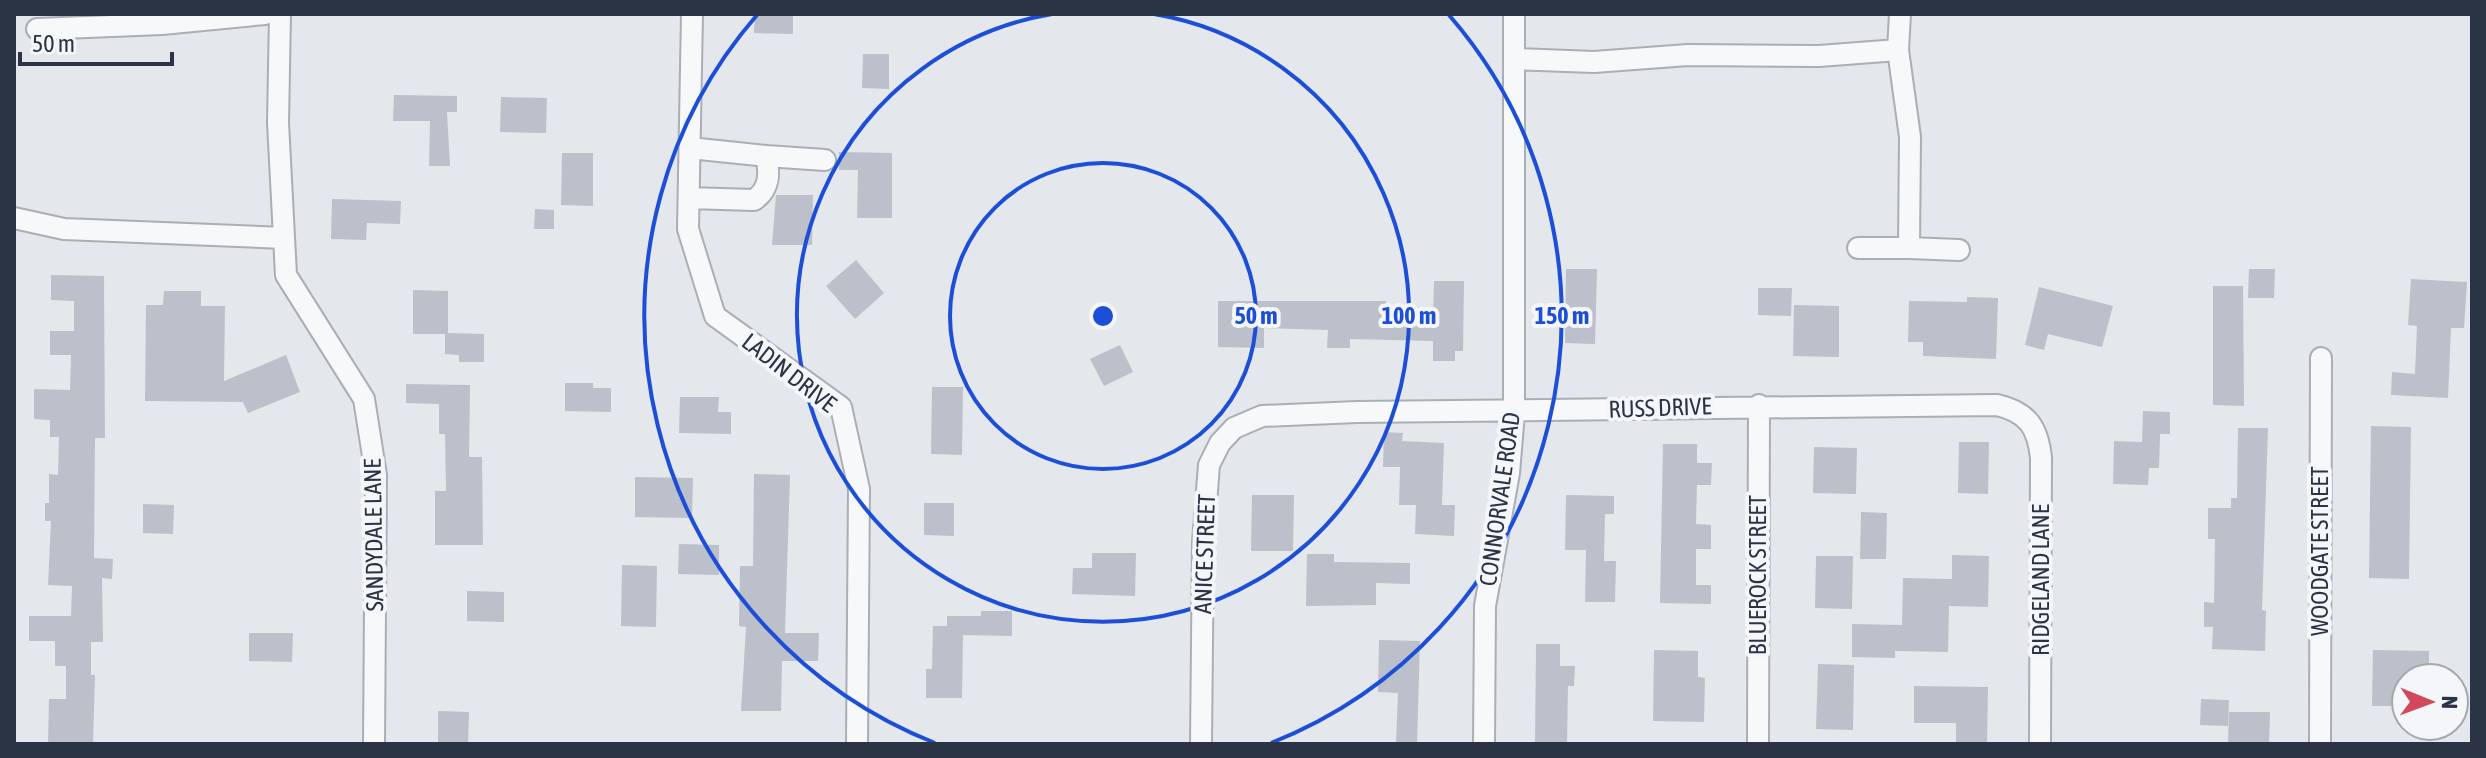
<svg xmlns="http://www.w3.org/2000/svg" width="2486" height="758" font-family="'Asap Condensed',sans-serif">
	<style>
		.building { fill: #bbc0ca }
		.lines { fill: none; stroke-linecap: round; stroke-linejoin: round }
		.minor-casing { stroke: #a9aeb7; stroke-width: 24 }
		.minor { stroke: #f7f8fa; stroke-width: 20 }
		.ring { fill: none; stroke: #1d4ed8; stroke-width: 4 }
		.labels { text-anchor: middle; stroke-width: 8; stroke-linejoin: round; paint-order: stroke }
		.street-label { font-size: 24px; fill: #2b3445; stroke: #f4f6f9 }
		.centre { fill: #1d4ed8; stroke: #f4f6f9; stroke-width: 4 }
		.ring-label { font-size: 24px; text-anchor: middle; font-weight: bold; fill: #1d4ed8; stroke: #f4f6f9; stroke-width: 8; stroke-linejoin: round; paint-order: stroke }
	</style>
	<rect width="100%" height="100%" fill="#e4e7ec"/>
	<path class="building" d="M755 14H793V34L754 33Z
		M863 54H889V89L862 88Z
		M394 95 457 96V112H447L450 166H429L430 121H393Z
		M501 97 547 98 546 133 500 132Z
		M839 152 892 153V218H857L858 170H839Z
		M562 153H593V206L561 205Z
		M776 195H813L812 245H772Z
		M332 199 401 201 400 224 367 223 366 240 331 239Z
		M535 209 554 210V229H534Z
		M856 260 884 293 855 319 826 286Z
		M1566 269H1597L1595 344 1565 343Z
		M2249 269H2275L2274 298H2248Z
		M51 275 104 276 105 438H95L94 558 113 559 112 579 102 578 103 642H91V675H95L93 744H48L49 699H66V666H55V641H29V616H71L72 586 48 585 51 521H45V503H49V474L58 475 59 437H50V420L34 419V389L70 390 71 355H50V331H74V301L51 300Z
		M2411 279 2467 282 2464 328H2451L2448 398 2391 395 2392 372 2415 374 2417 326 2408 325Z
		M1434 281H1464L1463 351H1455V361H1433V341L1350 339V348H1327L1328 330 1264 328V348L1218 347V301H1386L1385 320 1433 321Z
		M2213 286H2243L2244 406 2213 405Z
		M2039 287 2113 306 2102 347 2048 334 2044 350 2025 345Z
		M1758 288H1792L1791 316 1758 315Z
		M413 290 448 291V333L484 334V362H459V355L445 354V334H413Z
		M164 291H201V306H225L224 381 286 355 300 392 248 413 243 402 145 401 146 305H163Z
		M1967 297 1998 298 1996 359 1923 356V342H1908L1909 301 1967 302Z
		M1794 305 1839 306V357L1793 356Z
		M1120 345 1133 372 1104 386 1090 359Z
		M565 383H593V388H611V412L565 411Z
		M406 384 470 385 469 457H482L483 545H435V491H446L445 434H439V404L406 403Z
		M932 387H963L962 455 931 454Z
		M680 397H719L718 412H731V434L679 433Z
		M2143 411 2170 412V434H2160L2159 468H2149L2148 485 2113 484 2114 441 2142 442Z
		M2371 426 2411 427 2409 579 2369 578Z
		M2238 428H2268L2262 610 2266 611 2265 651 2212 649 2213 627H2204V602L2214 603 2215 539H2208V508H2231V498H2237Z
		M1384 432 1403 433 1402 441 1444 443 1442 505H1455L1454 536 1415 534 1416 505H1399L1400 467H1383Z
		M1959 442H1989L1988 494 1958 493Z
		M1663 444H1697V463H1712L1711 485H1697L1696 524 1711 525V549H1696V585H1711V604L1660 603Z
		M1814 447 1857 448 1856 494 1813 493Z
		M754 474 790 475 785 633H819L818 661H782L781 711H741L746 627 739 626 740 566H753Z
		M635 477 693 478 692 518 635 517Z
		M1252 495H1294L1293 551H1251Z
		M1566 495 1614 496V514H1605L1604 561H1616L1615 602H1585L1586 550H1565Z
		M924 503H954V536L924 535Z
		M143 504 174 505 173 534 143 533Z
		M1861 512 1887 513 1886 559H1860Z
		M679 544 719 545V575L678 574Z
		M1092 553H1136L1135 596 1072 594 1073 568H1092Z
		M1307 554H1334V562L1410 563V584L1376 583V605L1306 606Z
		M1952 555 1989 556 1988 607 1949 606 1948 652 1895 651V658L1852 657V624L1902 625 1903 578 1952 579Z
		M1816 556H1853L1852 609 1815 608Z
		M622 565 657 566 656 627 621 626Z
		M467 591 504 592V622L467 621Z
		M981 611H1012V636L963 635 962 698H926V669H932L933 626H947V616H981Z
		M249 633H293L292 662 249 661Z
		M1379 640 1420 641 1417 744H1396L1398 693 1378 692Z
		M1536 644H1560V666H1575L1574 686H1568L1567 744H1535Z
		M1654 650 1698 651V677L1705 678 1704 722 1653 721Z
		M2373 650 2429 651V678H2406V706H2372Z
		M1818 664 1854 665 1853 730 1816 729Z
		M1914 686 1988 687 1987 744H1956V723H1914Z
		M2201 699 2229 700 2228 726 2200 725Z
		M438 711 469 712 468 744H438Z
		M2229 712H2270L2269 744H2228Z"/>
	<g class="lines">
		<g class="minor-casing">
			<path id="minor" d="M280 14 278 123 286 275 364 399 376 475 374 744
				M692 14 688 229 715 316 841 407 859 489 857 744
				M1900 14 1898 50 1910 137 1909 248 1959 250
				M37 29 162 24 265 14
				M1514 59 1594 62 1688 55 1819 56 1898 50
				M766 156 825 160
				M689 198 754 200C770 189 770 173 766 156L690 148
				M14 218 64 229 284 238
				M1858 248H1909
				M1201 744 1203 542 1209 465 1220 443 1234 428 1262 416 1357 412 1997 405C2028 412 2038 428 2041 458L2040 744
				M1484 744 1485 606 1509 473 1514 413V14
				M1758 744 1759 405
				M2320 744 2321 358"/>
		</g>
		<use href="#minor" class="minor"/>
	</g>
	<g class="ring">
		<circle cx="1103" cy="316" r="153"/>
		<path d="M1154 14A306 306 0 1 1 1052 14"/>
		<path d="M935 743A459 459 0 0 1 757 15M1449 15A459 459 0 0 1 1271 743"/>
	</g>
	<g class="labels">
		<g class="street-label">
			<text transform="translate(789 373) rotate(38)" y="8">LADIN DRIVE</text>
			<text transform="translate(1660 408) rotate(-2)" y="8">RUSS DRIVE</text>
			<text transform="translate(1500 499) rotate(-82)" y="8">CONNORVALE ROAD</text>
			<text transform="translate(374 535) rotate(-91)" y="8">SANDYDALE LANE</text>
			<text transform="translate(2320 551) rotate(-90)" y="8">WOODGATE STREET</text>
			<text transform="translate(1205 554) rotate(-88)" y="8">ANICE STREET</text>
			<text transform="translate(1758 575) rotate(-90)" y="8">BLUEROCK STREET</text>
			<text transform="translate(2041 580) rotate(-90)" y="8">RIDGELAND LANE</text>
		</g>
	</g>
	<circle cx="1103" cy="316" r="12" class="centre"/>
	<g class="ring-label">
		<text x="1256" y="324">50 m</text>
		<text x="1409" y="324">100 m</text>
		<text x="1562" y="324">150 m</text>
	</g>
	<rect width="2486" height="758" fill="none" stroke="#2b3445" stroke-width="32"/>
	<g transform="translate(2430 702) rotate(91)"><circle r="38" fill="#f4f6f9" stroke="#a4a8b1" stroke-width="2"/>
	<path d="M0-6L14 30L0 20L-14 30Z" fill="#d1495b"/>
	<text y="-12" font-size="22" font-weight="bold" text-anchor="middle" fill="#2b3445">N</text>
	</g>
	<path d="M20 52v12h152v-12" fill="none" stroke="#2b3445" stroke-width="4"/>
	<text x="32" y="52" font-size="24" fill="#2b3445" stroke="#f4f6f9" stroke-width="6" paint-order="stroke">50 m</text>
</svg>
